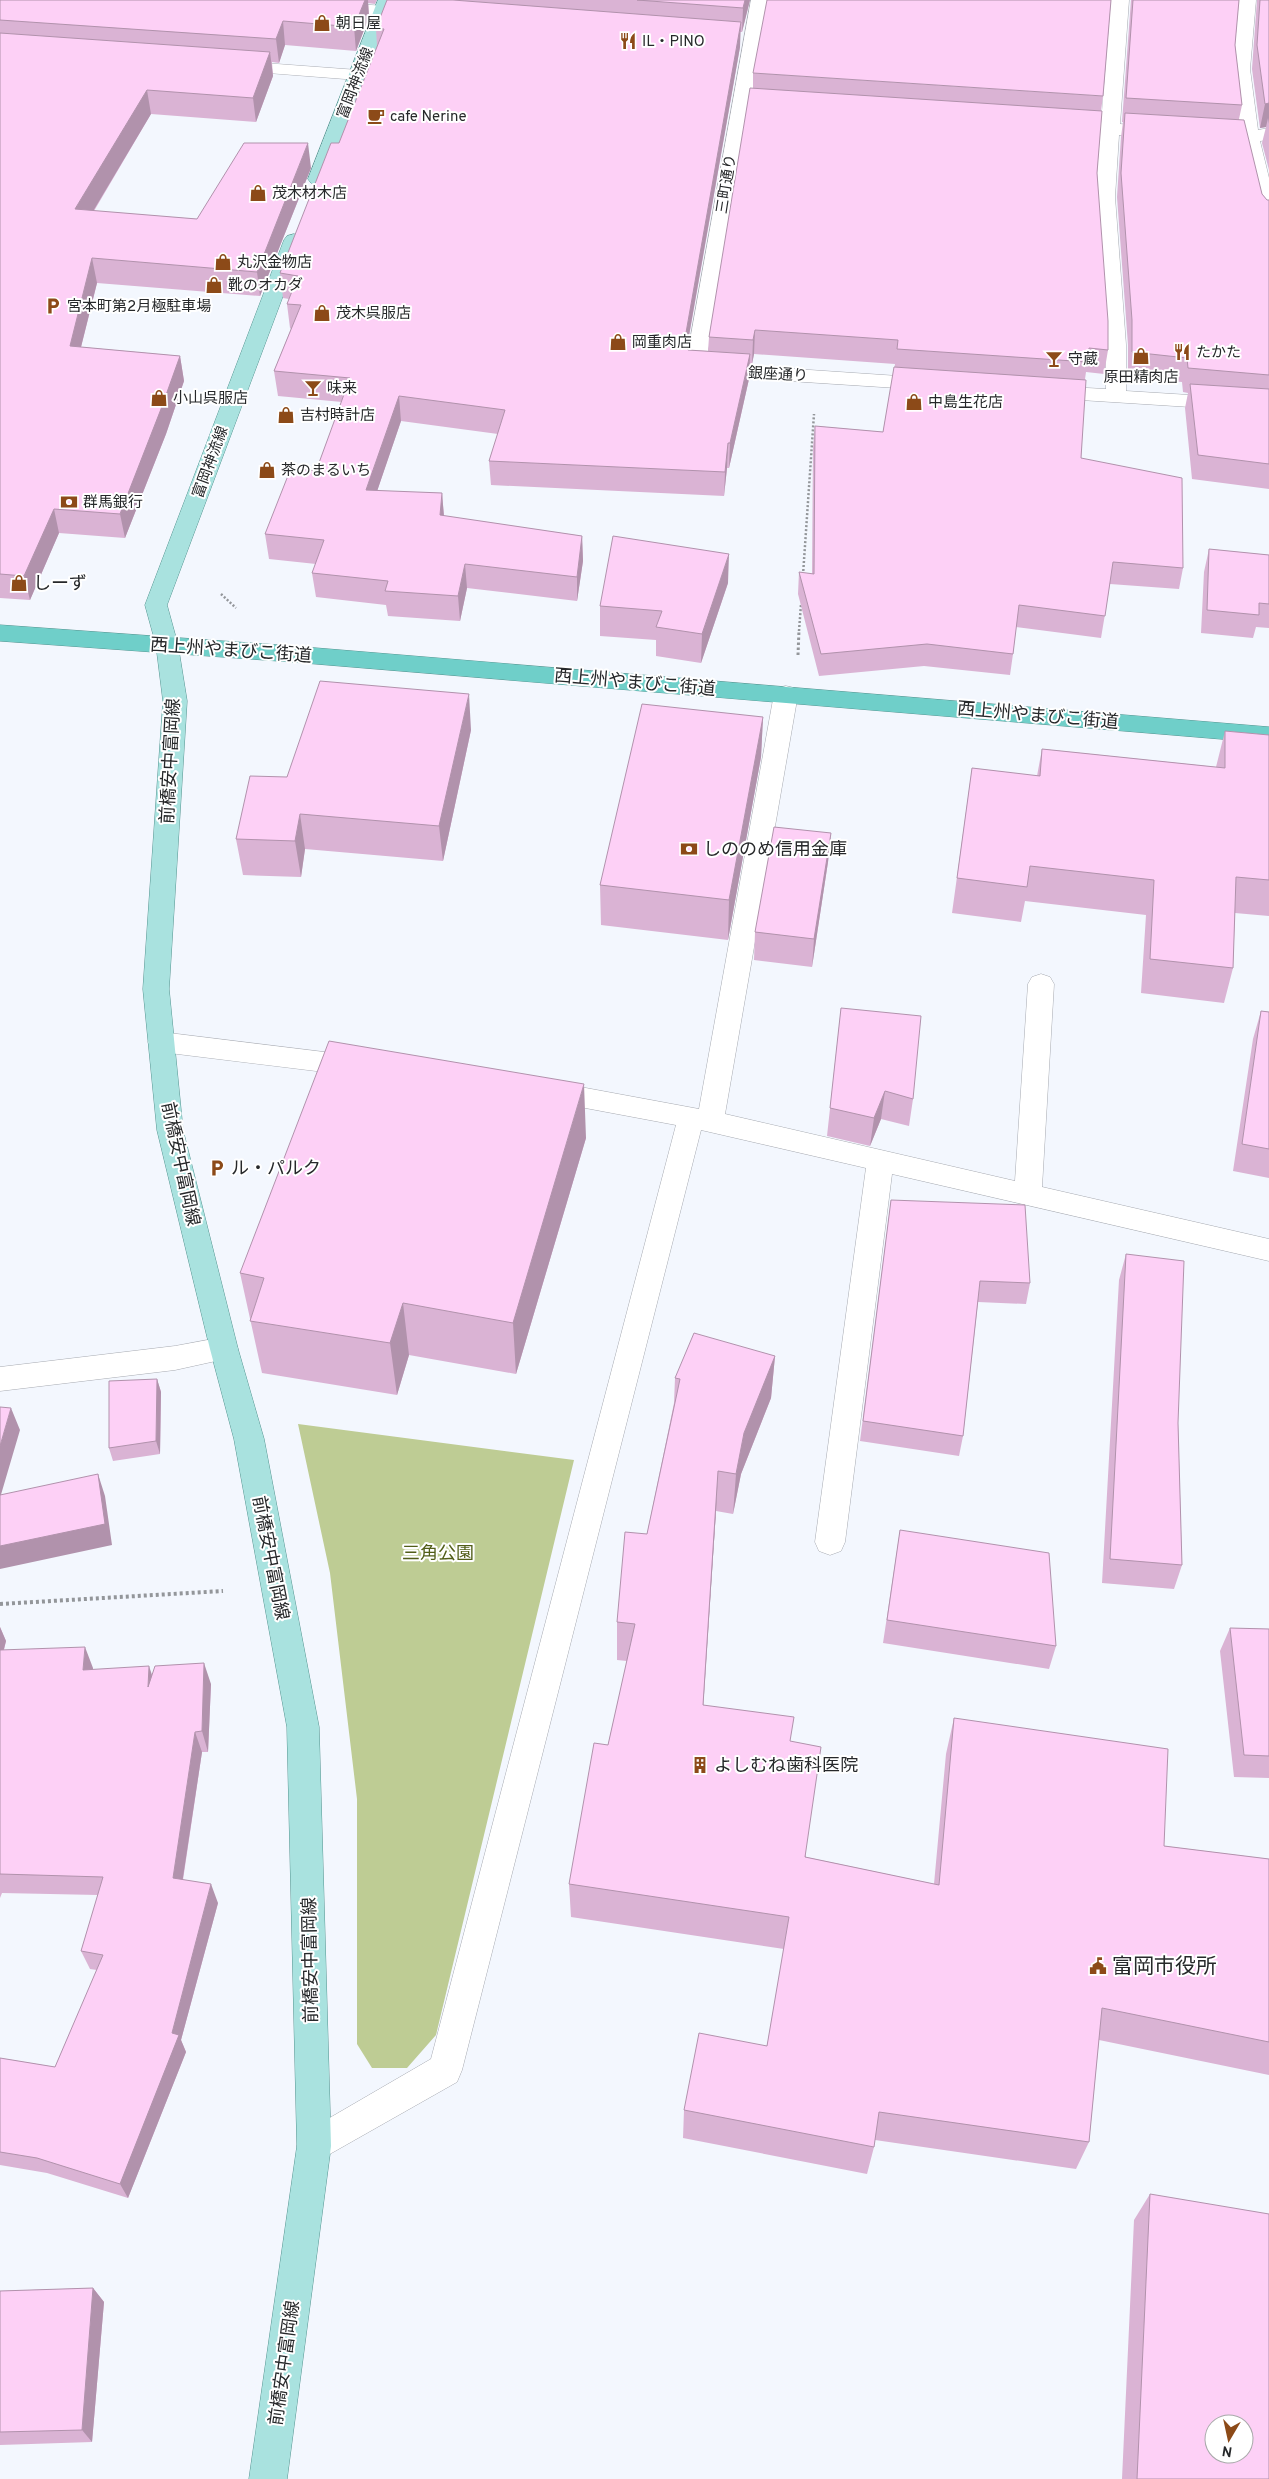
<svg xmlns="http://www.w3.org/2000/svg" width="1269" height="2479" font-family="Overpass,'Noto Sans JP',sans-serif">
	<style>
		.green { fill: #becc94 }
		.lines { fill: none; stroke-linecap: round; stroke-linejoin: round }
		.minor-casing { stroke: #a7aab1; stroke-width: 1 }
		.major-casing { stroke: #559591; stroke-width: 1 }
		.highway-casing { stroke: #559591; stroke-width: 1 }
		.path-far2 { stroke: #93969a; stroke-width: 2.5; stroke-dasharray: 2 2; stroke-linecap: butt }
		.path-far1 { stroke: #93969a; stroke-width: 3; stroke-dasharray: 2.5 2.5; stroke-linecap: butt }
		.path { stroke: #93969a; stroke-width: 4; stroke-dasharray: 3 3; stroke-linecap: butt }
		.minor { fill: #fff; fill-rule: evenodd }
		.major { fill: #a9e2df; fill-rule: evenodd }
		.highway { fill: #6fcfc9; fill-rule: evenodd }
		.wall { fill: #dab3d4 }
		.shaded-wall { fill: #b192ac }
		.building { fill: #fdd0f6; stroke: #b192ac; fill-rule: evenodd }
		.labels { text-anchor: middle; stroke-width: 4; stroke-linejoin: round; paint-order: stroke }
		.far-poi-label { font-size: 15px; fill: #26282a; stroke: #fff; text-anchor: start }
		.far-street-label { font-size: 15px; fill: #26282a; stroke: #fff }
		.poi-label { font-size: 18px; fill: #26282a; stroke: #fff; text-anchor: start }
		.street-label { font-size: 18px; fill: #26282a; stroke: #fff }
		.park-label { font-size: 18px; fill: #515e18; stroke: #fff }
		.near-poi-label { font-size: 21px; fill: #26282a; stroke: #fff; text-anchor: start }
	</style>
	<rect width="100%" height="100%" fill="#f3f7fe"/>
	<path class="green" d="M298 1424 574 1460 436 2035 407 2068H372L357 2044V1799L330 1573Z"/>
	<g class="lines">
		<g class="minor-casing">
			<path id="minor" d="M751 0H769L706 363 928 378 935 380 938 384 935 388 928 390 695 375 688 373 685 369Z
				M1111 0H1129L1120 124 1165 128 1167 132 1165 136 1158 138 1119 135 1115 197 1126 345V391L1269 400V412L1049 398 1042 396 1039 392 1042 388 1049 386 1106 389V345L1095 197 1100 134 1057 130 1055 126 1057 122 1064 120 1101 123Z
				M1238 0H1256L1250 69 1258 130 1269 128V140L1260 141 1269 178V224L1262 222 1259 218 1241 142 1204 139 1202 135 1204 131H1239L1232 69Z
				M330 2 412 8 418 9 421 13 418 17 412 18 324 11 321 7 324 3Z
				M236 61 358 70 364 71 367 75 364 79 358 80 230 70 227 66 230 62Z
				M786 686 794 688 798 694 725 1114 1015 1181 1028 984 1032 977 1041 974 1050 977 1054 984 1042 1187 1269 1239V1261L892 1174 845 1542 841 1551 830 1555 819 1551 815 1542 866 1168 701 1130 462 2070 457 2082 314 2163 302 2158 297 2146 302 2134 431 2059 676 1125 548 1101 539 1098 535 1091 539 1084 548 1081 699 1109 774 694 778 688Z
				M161 1032 357 1056 366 1059 370 1066 366 1073 357 1076 161 1052 152 1049 148 1042 152 1035Z
				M224 1337 234 1341 238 1349 234 1357 175 1370 0 1391V1367L175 1346Z"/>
		</g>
		<g class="major-casing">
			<path id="major" d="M378 0H396L328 179 325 183H311L308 179Z
				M294 234 301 236 304 240 167 605 178 645 187 701 169 989 183 1130 238 1349 264 1439 319 1727 331 2146 287 2479H249L297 2146 287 1727 234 1439 210 1349 157 1130 143 989 163 701 156 645 145 605 284 240 287 236Z"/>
		</g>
		<g class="highway-casing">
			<path id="highway" d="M0 625 292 646 1269 727V743L292 662 0 641Z"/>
		</g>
		<path class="path-far2" d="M803 575 814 414
			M221 594 236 608
			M799 631 801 604"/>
		<path class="path-far1" d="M798 655 799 630"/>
		<path class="path" d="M0 1604 223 1591"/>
		<use href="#minor" class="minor"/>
		<use href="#major" class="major"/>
		<use href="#highway" class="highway"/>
	</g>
	<path class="wall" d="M0 0H377L375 4 368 3 369 17 356 51 285 45 279 63 272 62 273 76 256 122 151 114 94 211 197 219 311 168 260 296 97 283 81 347 180 356 184 381 166 434 125 538 59 533 30 600 0 598Z
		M387 0H750L742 32H740V47L687 348 688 350 708 351 709 337 753 89V73L1103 96 1101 111 1097 173 1108 350 1104 374 1086 372 1085 379 1081 458 1183 568 1179 589 1110 584 1101 638 1016 627 1013 654 1010 675 924 666 819 676 798 594 799 572 812 574 813 447 815 426 883 432 895 364 754 354 752 364H749V379L729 468H727L724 496 491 485 489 461 498 434 401 421 377 491 442 493 444 516 582 536 583 561 577 601 467 588 460 621 388 616 386 605 316 597 312 573 316 564 269 559 265 534 316 471 342 402 278 396 274 371 291 329 290 328 287 304 289 299 283 298 280 273 339 143 377 46 376 28Z
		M1131 0H1239L1235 45 1242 105 1239 119 1262 194 1267 200H1269V489L1192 479 1185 408 1188 393 1183 392 1182 382 1128 377V345L1117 197 1121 137 1123 122H1122Z
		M1257 0H1269V170L1262 143 1266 127 1260 128 1252 69Z
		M1209 549 1269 555V628L1256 627 1253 638 1201 633 1204 572Z
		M728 583 701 663 656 656V640L600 636V606Z
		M763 717 761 757 728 940 601 925 600 885Z
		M471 730 443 861 305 849 301 877 243 875 236 839 287 777Z
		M1225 731 1269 735V916L1235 913 1233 968 1224 1003 1141 993 1146 915 1025 901 1021 922 952 913 972 768 1037 776 1042 749 1216 767Z
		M831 833 828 862 812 967 754 960 755 932Z
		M841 1008 913 1099 909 1126 881 1119 870 1146 827 1136Z
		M1261 1011 1269 1012V1178L1233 1171 1253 1039Z
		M586 1138 516 1374 409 1355 397 1395 262 1373 240 1273Z
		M891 1200 1030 1283 1026 1304 978 1302 963 1436 959 1456 860 1441Z
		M1126 1254 1178 1423 1182 1565 1174 1589 1102 1583 1119 1280Z
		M775 1356 771 1398 741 1474 733 1514 716 1511 703 1705 791 1742 806 1857 934 1884 946 1754 954 1718 1164 1846 1269 1859V2075L1099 2040 1089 2142 1076 2169 875 2140 874 2147 867 2174 683 2138 684 2110 767 2046 784 1949 571 1917 569 1884 608 1745 627 1661 617 1660V1622L647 1534 674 1403 675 1378Z
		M157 1379 161 1392 160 1454 113 1461 109 1448Z
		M900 1530 1056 1646 1049 1669 883 1643Z
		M0 1627 6 1641 4 1650 93 1668V1670L152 1676 211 1684 208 1752H202L183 1880 218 1903 181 2040 186 2052 128 2198 47 2173 0 2165V2058L55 2067 97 1970 90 1969 81 1951 98 1895 2 1893 0 1898Z
		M1230 1628 1269 1629V1778L1234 1777 1220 1651Z
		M1150 2194 1269 2479H1122L1134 2220Z
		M93 2288 104 2302 92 2442 0 2445V2291Z"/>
	<path class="shaded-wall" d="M365 0H368L369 17 356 51 354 27Z
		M745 0H750L742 32 743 8Z
		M283 21 285 45 279 63 276 39Z
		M741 22 740 47 683 369 684 344Z
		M270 52 273 76 256 122 253 98Z
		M147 90 151 114 80 233 75 209Z
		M1269 103V124L1268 118 1266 127 1260 128 1265 104Z
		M308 143 311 168 260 296 257 272Z
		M92 258 97 283 75 371 70 346Z
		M755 330 754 354 752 364 753 340Z
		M750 354 749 379 729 468 730 443Z
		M180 356 184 381 166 434 125 538 120 514Z
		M399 396 401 421 369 515 366 490Z
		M728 443 727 468 724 496 725 472Z
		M442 493 444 517 440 515Z
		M54 509 59 533 30 600 24 576Z
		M582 536 583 561 577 601V577Z
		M729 554 728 583 701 663 702 634Z
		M465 564 467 588 460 621 458 596Z
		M469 694 471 730 443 861 439 826Z
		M763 717 761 757 728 940 729 900Z
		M300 814 305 849 301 877 295 841Z
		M831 833 828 862 812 967 814 939Z
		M584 1084 586 1138 516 1374 513 1323Z
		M885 1091 881 1119 870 1146 874 1118Z
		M403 1303 409 1355 397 1395 390 1343Z
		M775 1356 771 1398 741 1474 733 1514 736 1474 744 1433Z
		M157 1379 161 1392 160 1454 156 1441Z
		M11 1408 20 1430 0 1498V1446Z
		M718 1471 716 1511 701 1741 703 1705Z
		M98 1474 105 1496 112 1545 0 1569V1546Z
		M0 1627 6 1641 0 1664Z
		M85 1647 93 1668 91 1691 83 1670Z
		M204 1663 211 1684 208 1752 202 1731Z
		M149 1666 156 1687H148Z
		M195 1732 202 1752 180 1897 173 1878Z
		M211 1884 218 1903 181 2040 186 2052 128 2198 120 2184 172 2033Z
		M93 2288 104 2302 92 2442 82 2430Z"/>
	<path class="building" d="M0 0H365L354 27 283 21 276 39 0 20Z
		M387 0H453L741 22 684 344 688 350 750 354 730 443H728L725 472 489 461 505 410 399 396 366 490 442 493 440 515 582 536 577 577 465 564 458 596 385 591 388 581 312 573 324 540 265 534 291 468 316 471 350 378 274 371 301 305 287 304 298 276 280 273 331 143H339L384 29 376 28Z
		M637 0H745L743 8Z
		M767 0H1111L1103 96 753 73Z
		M1133 0H1239L1235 45 1242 105 1126 98Z
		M1260 0H1269V103L1265 104 1257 45Z
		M0 33 270 52 253 98 147 90 75 209 197 219 244 143H308L257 272 92 258 70 346 180 356 161 409 120 514 54 509 24 576 0 574Z
		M750 88 1102 111 1097 173 1108 321V350L1089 348 1088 362 897 349 898 340 755 330 753 340 709 337Z
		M1125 113 1244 120 1262 194 1267 200H1269V375L1188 368 1187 358 1132 352V320L1121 173Z
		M894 367 1086 380 1081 458 1182 478 1183 568 1113 562 1105 616 1019 605 1013 654 927 644 821 654 799 572 814 574 815 426 883 432Z
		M1190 384 1269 389V464L1198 455Z
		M613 536 729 554 702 634 656 627 662 611 600 606Z
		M1209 549 1269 555V604L1259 603V615L1207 610Z
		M320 681 469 694 439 826 300 814 295 841 236 839 250 776 287 777Z
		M642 704 763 717 729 900 600 885Z
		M1225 731 1269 735V880L1236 877 1233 968 1150 959 1154 880 1030 866 1027 887 957 878 972 768 1040 776 1042 749 1225 768Z
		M774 827 831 833 814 939 755 932Z
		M841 1008 921 1016 913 1099 885 1091 874 1118 830 1108Z
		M1261 1011 1269 1012V1149L1242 1144Z
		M329 1041 584 1084 513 1323 403 1303 390 1343 250 1321 264 1278 240 1273Z
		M891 1200 1025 1205 1030 1283 980 1281 963 1436 863 1421Z
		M1126 1254 1184 1261 1178 1423 1182 1565 1110 1559Z
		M694 1333 775 1356 744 1433 736 1474 718 1471 703 1705 794 1717 790 1741 821 1747 805 1857 939 1885 954 1718 1168 1749 1164 1846 1269 1859V2042L1102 2008 1089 2142 879 2112 874 2147 684 2110 699 2033 767 2046 789 1917 569 1884 594 1743 608 1745 635 1624 617 1622 625 1532 647 1534 680 1379 675 1378Z
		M157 1379 156 1441 109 1448V1381Z
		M0 1407 11 1408 0 1446Z
		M98 1474 105 1524 0 1546V1495Z
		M900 1530 1049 1553 1056 1646 887 1620Z
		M1230 1628 1269 1629V1756L1244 1755Z
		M85 1647 83 1670 149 1666 148 1687 155 1666 204 1663 202 1731 195 1732 173 1878 211 1884 172 2033 179 2035 120 2184 37 2158 0 2152V2058L55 2067 103 1955 81 1951 103 1877 0 1874V1650Z
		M1150 2194 1269 2214V2479H1137ZM1214 2424H1244V2454H1214Z
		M93 2288 82 2430 0 2432V2291Z"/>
	<defs>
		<g id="shop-bare" transform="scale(1.35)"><path d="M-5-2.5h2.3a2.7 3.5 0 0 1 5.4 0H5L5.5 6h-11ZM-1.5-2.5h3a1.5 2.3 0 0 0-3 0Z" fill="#8c4a18" stroke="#fff" stroke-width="2.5" paint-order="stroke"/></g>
		<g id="restaurant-bare" transform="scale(1.35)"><path d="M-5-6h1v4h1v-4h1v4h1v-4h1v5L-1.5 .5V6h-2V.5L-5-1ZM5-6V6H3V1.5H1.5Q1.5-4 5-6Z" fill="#8c4a18" stroke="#fff" stroke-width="2.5" paint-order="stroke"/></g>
		<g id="cafe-bare" transform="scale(1.35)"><path d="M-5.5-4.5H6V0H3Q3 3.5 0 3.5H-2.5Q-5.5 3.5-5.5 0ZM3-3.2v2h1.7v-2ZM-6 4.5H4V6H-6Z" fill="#8c4a18" stroke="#fff" stroke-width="2.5" paint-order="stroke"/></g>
		<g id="parking-bare" transform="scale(1.35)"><path d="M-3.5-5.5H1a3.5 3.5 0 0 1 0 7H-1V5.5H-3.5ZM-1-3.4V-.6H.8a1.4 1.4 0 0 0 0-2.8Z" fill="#8c4a18" stroke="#fff" stroke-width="2.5" paint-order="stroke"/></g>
		<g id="bar-bare" transform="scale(1.35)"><path d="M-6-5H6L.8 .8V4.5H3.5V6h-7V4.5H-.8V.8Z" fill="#8c4a18" stroke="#fff" stroke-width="2.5" paint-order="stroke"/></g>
		<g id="bank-bare" transform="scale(1.35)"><path d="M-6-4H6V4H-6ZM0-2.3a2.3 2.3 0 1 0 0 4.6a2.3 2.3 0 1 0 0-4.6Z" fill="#8c4a18" stroke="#fff" stroke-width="2.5" paint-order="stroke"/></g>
		<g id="building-bare" transform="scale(1.35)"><path d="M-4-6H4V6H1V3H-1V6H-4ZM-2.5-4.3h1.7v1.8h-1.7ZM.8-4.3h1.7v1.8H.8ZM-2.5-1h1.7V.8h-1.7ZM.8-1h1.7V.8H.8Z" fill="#8c4a18" stroke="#fff" stroke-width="2.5" paint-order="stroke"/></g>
		<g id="civic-bare" transform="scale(1.35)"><path d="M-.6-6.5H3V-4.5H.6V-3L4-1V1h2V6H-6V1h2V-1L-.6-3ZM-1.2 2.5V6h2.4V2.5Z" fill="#8c4a18" stroke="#fff" stroke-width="2.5" paint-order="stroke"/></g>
	</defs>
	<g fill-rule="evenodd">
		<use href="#shop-bare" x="322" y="23"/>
		<use href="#restaurant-bare" x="628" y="41"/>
		<use href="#cafe-bare" x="376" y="116"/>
		<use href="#shop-bare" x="258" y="193"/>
		<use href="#shop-bare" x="223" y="262"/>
		<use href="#shop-bare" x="214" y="285"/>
		<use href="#parking-bare" x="53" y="306"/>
		<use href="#shop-bare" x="322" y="313"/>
		<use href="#shop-bare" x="618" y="342"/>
		<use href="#restaurant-bare" x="1182" y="352"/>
		<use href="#shop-bare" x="1141" y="356"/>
		<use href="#bar-bare" x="1054" y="359"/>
		<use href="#bar-bare" x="313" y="388"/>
		<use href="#shop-bare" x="159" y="398"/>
		<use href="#shop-bare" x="914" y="402"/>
		<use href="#shop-bare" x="286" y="415"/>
		<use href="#shop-bare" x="267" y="470"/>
		<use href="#bank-bare" x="69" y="502"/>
		<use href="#shop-bare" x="19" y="583"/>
		<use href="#bank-bare" x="689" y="849"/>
		<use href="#parking-bare" x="217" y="1168"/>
		<use href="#building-bare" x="700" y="1765"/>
		<use href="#civic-bare" x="1098" y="1966"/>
	</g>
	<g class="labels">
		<g class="far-poi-label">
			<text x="336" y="28">朝日屋</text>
			<text x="642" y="46">IL・PINO</text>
			<text x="390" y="121">cafe Nerine</text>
			<text x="272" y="198">茂木材木店</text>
			<text x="237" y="267">丸沢金物店</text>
			<text x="228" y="290">靴のオカダ</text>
			<text x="67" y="311">宮本町第2月極駐車場</text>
			<text x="336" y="318">茂木呉服店</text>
			<text x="632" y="347">岡重肉店</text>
			<text x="1196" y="357">たかた</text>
			<text x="1068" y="364">守蔵</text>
			<text x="1141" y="382" text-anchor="middle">原田精肉店</text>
			<text x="327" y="393">味来</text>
			<text x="173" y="403">小山呉服店</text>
			<text x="928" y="407">中島生花店</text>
			<text x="300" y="420">吉村時計店</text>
			<text x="281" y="475">茶のまるいち</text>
			<text x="83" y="507">群馬銀行</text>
		</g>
		<g class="far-street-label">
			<text transform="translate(355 83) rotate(-69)" y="5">富岡神流線</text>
			<text transform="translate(726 184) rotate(-81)" y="5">三町通り</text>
			<text transform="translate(778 374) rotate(3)" y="5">銀座通り</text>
			<text transform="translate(210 462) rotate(-70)" y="5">富岡神流線</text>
		</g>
		<g class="poi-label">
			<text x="33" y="589">しーず</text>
			<text x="703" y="855">しののめ信用金庫</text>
			<text x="231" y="1174">ル・パルク</text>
			<text x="714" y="1771">よしむね歯科医院</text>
		</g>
		<g class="street-label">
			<text transform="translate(231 650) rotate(4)" y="6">西上州やまびこ街道</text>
			<text transform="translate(635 682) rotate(5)" y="6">西上州やまびこ街道</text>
			<text transform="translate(1038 715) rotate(5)" y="6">西上州やまびこ街道</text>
			<text transform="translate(170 761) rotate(-87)" y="6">前橋安中富岡線</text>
			<text transform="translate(181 1164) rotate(78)" y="6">前橋安中富岡線</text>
			<text transform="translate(271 1558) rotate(79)" y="6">前橋安中富岡線</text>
			<text transform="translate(310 1960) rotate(-91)" y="6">前橋安中富岡線</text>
			<text transform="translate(284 2363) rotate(-82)" y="6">前橋安中富岡線</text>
		</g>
		<g class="park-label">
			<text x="438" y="1559">三角公園</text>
		</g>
		<g class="near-poi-label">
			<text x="1112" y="1973">富岡市役所</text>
		</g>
	</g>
	<g transform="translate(1229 2439) rotate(189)"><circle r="24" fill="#ffffff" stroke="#a8a9aa"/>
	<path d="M0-4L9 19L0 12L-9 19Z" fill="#8c4a18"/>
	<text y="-8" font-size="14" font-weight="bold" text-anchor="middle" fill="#26282a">N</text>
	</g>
</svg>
